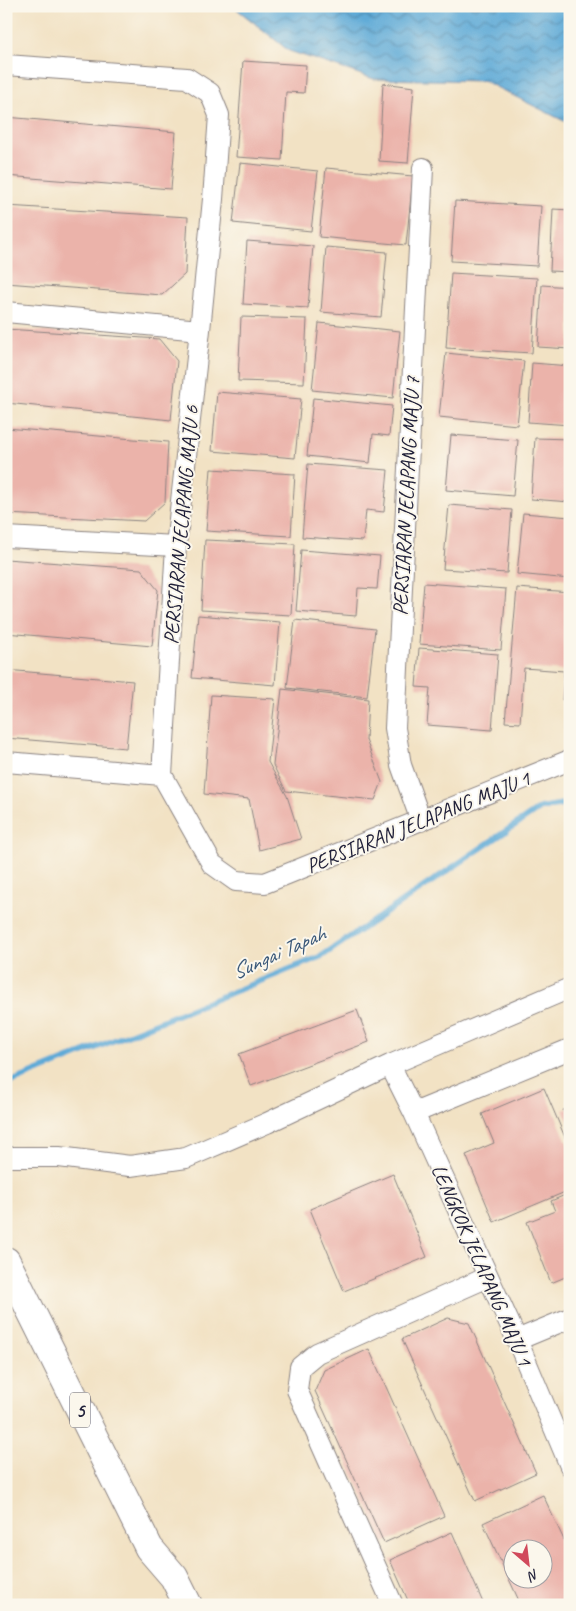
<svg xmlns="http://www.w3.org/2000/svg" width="576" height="1611" font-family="Caveat,sans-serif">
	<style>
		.water { fill: url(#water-waves); stroke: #406689 }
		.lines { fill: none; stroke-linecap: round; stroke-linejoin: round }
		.stream { stroke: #5eaad7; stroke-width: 6 }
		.building { fill: #ebb3aa; fill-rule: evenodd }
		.street-casing { stroke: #8a8280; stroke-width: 22 }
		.highway-casing { stroke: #8a8280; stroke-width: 30 }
		.street { stroke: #fff; stroke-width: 20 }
		.highway { stroke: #fff; stroke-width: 28 }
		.labels { text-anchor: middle; stroke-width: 4; stroke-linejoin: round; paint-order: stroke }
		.shield { fill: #fbf7ec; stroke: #636270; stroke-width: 1 }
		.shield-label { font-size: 20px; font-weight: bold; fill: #22223b }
		.street-label { font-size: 21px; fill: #22223b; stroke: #fbf7ec }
		.water-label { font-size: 22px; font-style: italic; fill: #3a5879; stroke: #fbf7ec }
	</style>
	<defs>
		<pattern id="water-waves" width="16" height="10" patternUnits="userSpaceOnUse" patternTransform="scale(1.25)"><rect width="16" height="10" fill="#5eaad7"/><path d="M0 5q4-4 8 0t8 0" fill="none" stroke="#4d8ab0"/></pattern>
	</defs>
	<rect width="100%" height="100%" fill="#fbf7ec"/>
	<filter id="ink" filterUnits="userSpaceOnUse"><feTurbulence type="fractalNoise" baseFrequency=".02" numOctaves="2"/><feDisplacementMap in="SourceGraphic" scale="10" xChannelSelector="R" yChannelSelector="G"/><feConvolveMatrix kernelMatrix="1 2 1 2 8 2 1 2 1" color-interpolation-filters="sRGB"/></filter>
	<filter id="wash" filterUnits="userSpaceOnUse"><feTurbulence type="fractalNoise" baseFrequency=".0096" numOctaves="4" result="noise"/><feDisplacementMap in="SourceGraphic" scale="20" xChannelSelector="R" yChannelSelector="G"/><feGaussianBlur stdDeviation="1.12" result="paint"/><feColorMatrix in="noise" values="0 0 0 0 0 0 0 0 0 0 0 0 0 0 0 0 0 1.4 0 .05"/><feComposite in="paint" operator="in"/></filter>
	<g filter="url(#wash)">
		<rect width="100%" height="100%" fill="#f2e2c4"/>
		<path class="water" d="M233 6H570V124L484 81 374 79 289 51Z"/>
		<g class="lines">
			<path class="stream" d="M6 1084 322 956 540 808 570 803"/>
		</g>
		<g id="blocks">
			<path class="building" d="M243 61 306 65 304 93 286 92 282 160 236 157Z
				M383 83 414 87 408 163 379 161Z
				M6 117 176 132 171 189 6 176Z
				M240 163 318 171 311 231 233 223Z
				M326 168 413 176 406 245 319 237Z
				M455 201 541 206 537 266 451 261Z
				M6 206 188 217 185 274 162 295 6 283Z
				M553 209 570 210V272L550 271Z
				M247 241 313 246 308 308 243 304Z
				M326 247 387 252 381 317 321 312Z
				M451 273 537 278 532 353 446 348Z
				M542 285 570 287V349L538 347Z
				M241 317 307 319 304 383 238 381Z
				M319 323 400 331 393 398 312 390Z
				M6 329 159 339 177 361 171 420 6 403Z
				M446 353 524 361 517 425 439 417Z
				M532 363 570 366V425L528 422Z
				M217 392 301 399 295 458 212 451Z
				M313 398 392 406 389 436 373 434 370 463 307 456Z
				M6 428 168 442 165 502 144 521 6 514Z
				M451 435 518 440 513 496 446 490Z
				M535 438 570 439V502L531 499Z
				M308 464 388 470 384 512 366 510 363 541 302 537Z
				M211 469 295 474 291 536 206 531Z
				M449 505 512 510 507 573 443 569Z
				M523 513 570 517V579L517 574Z
				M205 540 295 544 291 615 201 610Z
				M301 550 380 556 377 589 358 588 356 616 296 611Z
				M6 559 141 569 158 590 152 646 6 633Z
				M424 583 506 589 501 650 419 644Z
				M517 588 570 592V701L562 700 564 671 524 668 520 723 505 722Z
				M198 615 280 622 275 685 192 678Z
				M295 620 375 629 367 697 287 688Z
				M419 648 498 654 492 730 427 725 430 688 416 687Z
				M6 670 133 681 126 748 6 738Z
				M282 689 368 699 366 740 382 782 375 800 286 791 273 765Z
				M211 695 275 699 268 762 287 796 301 839 259 850 249 799 204 794Z
				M357 1010 369 1042 251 1086 239 1054Z
				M544 1088 570 1149V1190L494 1222 466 1155 494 1143 482 1114Z
				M570 1108V1124L563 1110Z
				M393 1174 427 1257 344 1291 310 1209Z
				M570 1193V1275L551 1283 527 1222 555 1211 551 1201Z
				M448 1318 469 1323 536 1473 475 1501 402 1339Z
				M369 1349 444 1516 384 1543 315 1391 324 1370Z
				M543 1495 570 1553V1605H521L483 1523ZM514 1548H544V1578H514Z
				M452 1532 484 1605H410L390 1560Z"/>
		</g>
	</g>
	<g filter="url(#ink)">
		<use href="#blocks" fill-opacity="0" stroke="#8a8280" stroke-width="1"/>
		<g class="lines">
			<g class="street-casing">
				<path id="street" d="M6 65 187 78 210 93 219 115 213 199 200 330 176 546 162 775 212 864 236 881 265 883 570 760
					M6 312 200 330
					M6 537 176 546
					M6 762 162 775
					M421 821 401 765 395 728 423 168
					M390 1065 414 1113 517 1340 570 1466
					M414 1113 570 1049
					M6 1157H59L130 1166 186 1158 267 1123 390 1065 570 988
					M517 1340 570 1318
					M393 1605 297 1390 300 1367 317 1353 488 1277"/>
			</g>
			<g class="highway-casing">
				<path id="highway" d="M6 1261 149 1548 174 1577 188 1605"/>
			</g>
			<use href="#street" class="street"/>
			<use href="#highway" class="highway"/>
		</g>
	</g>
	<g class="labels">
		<rect class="shield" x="70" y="1392.5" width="20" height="35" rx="4"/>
		<g class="shield-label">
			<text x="80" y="1417">5</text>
		</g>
		<g class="street-label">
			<text transform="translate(406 496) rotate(-87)" y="7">PERSIARAN JELAPANG MAJU 7</text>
			<text transform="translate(181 525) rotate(-85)" y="7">PERSIARAN JELAPANG MAJU 6</text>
			<text transform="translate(418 822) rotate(-22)" y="7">PERSIARAN JELAPANG MAJU 1</text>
			<text transform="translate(482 1265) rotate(66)" y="7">LENGKOK JELAPANG MAJU 1</text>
		</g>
		<g class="water-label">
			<text transform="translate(278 952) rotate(-24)" y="8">Sungai Tapah</text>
		</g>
	</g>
	<rect width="576" height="1611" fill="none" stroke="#fbf7ec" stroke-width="25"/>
	<g transform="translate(528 1564) rotate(152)"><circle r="24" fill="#fbf7ec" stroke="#a4a2a5"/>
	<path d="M0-4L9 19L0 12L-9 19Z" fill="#d1495b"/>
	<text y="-8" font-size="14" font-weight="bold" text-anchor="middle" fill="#22223b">N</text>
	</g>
</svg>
